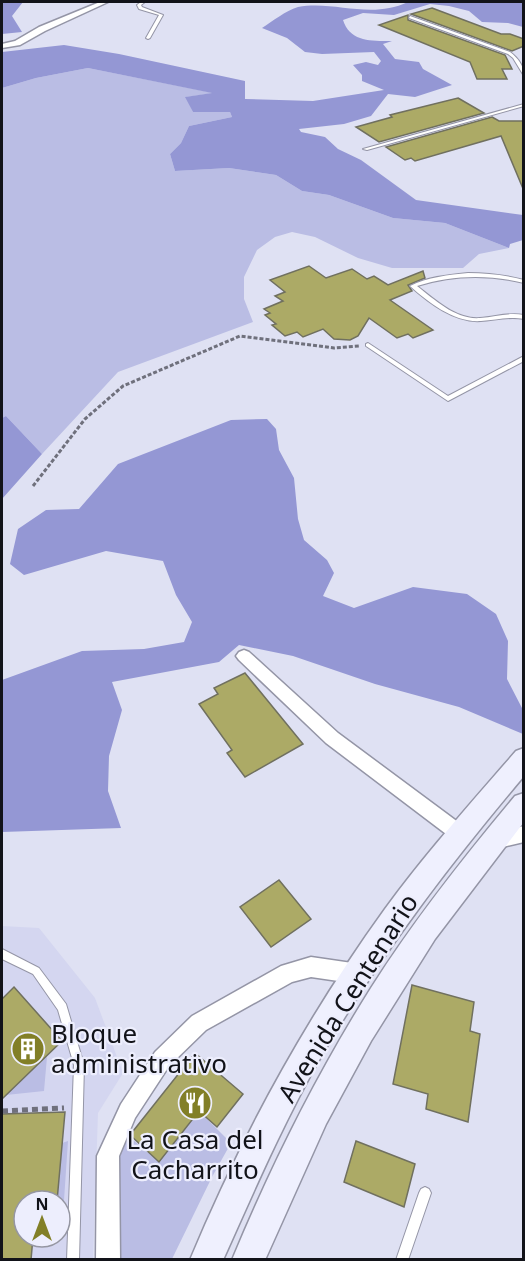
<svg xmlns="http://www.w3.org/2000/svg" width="525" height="1261" font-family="'Noto Sans',sans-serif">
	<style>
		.built { fill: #d4d6f0; fill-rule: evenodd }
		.green { fill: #babde4 }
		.forest { fill: #9497d4 }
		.building { fill: #acaa66; stroke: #70705f; stroke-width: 1.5 }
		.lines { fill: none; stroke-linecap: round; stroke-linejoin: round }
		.lane-casing { stroke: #9495a6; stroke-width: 2 }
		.street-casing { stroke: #9495a6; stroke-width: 3 }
		.secondary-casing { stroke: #9495a6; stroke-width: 3 }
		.path-far1 { stroke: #6f707c; stroke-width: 3; stroke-dasharray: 4 2; stroke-linecap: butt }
		.path { stroke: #6f707c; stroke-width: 5; stroke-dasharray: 6 4; stroke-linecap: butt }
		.lane { fill: #fff; fill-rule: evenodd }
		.street { fill: #fff; fill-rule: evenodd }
		.secondary { fill: #eff0fe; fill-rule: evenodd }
		.labels { text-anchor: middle; stroke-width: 4.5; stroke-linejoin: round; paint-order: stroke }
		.near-street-label { font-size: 26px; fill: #121319; stroke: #edeefd }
		.near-poi-label { font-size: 26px; fill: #121319; stroke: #edeefd; text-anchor: start }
	</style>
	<rect width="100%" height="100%" fill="#dfe1f3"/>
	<path class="built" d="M2 926 39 928 95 998 123 1073 98 1113 93 1259H2ZM24 1201H60V1237H24Z"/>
	<path class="green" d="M88 68 214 93 186 97 193 112H230L232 117 189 126 181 143 170 154 175 171 229 168 276 175 302 191 329 195 393 218 445 223 509 248 479 254 463 268H392L358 258 315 237 292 232 275 237 257 250 244 277V299L253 322 118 372 42 454 6 416 2 418V88L36 78Z
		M47 1057 44 1091 6 1095 45 1058Z
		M199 1111 231 1143 212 1177 172 1259H116L115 1160 126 1134 159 1162Z
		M68 1141 63 1215H60V1201H57L62 1143Z"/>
	<path class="forest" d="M2 2H23L12 16 22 32 2 34Z
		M408 2H523V27L508 23 482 22 469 11 449 6 430 4 394 15 363 13 343 20C350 42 371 41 392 41L383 44 395 59 419 62 423 69 452 85 415 97 388 94 371 116 344 124 299 129 301 132 325 137 338 149 361 160 416 200 523 215V240L510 244 509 248 445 223 393 218 329 195 302 191 276 175 229 168 175 171 170 154 181 143 189 126 232 117 230 112H193L185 97 212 93 88 68 36 78 2 88V52L64 45 119 54 245 81V99L313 101 384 90 362 81V75L353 65 366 62 378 65 381 61 374 52 322 54 305 52 287 38 262 28C273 21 285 11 298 7 334 0 370 20 408 2Z
		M6 416 42 454 2 499V418Z
		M267 419 276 429 279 450 294 478 298 519 304 540 327 560 334 573 323 596 354 608 413 587 467 594 496 614 508 641 507 679 523 710V734L459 707 375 684 293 656 239 645 219 662 112 682 122 710 109 756 108 791 121 828 2 832V680L82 651 144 649 184 642 192 622 176 595 163 561 106 551 24 575 10 564 18 529 46 510 79 509 118 464 231 420Z"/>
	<path class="building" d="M432 8 501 34H510L524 39V46L512 51 411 14Z
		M408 15V20L505 55 512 69H502L507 79H477L470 62 379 25Z
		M458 98 484 113 379 142 356 127 392 117 390 115Z
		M492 117 499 121H524V191L501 136 415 161 411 158 405 160 386 147Z
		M309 266 326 278 352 269 367 279 374 276 388 285 423 271 425 278 408 285 412 291 390 300 433 330 413 338 408 334 397 338 369 318 358 336 350 340 334 339 323 329 303 337 297 332 285 336 272 325 276 324 265 315 270 313 264 309 283 301 275 296 285 292 270 280Z
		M245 673 303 744 245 777 227 753 232 750 199 704 218 694 214 688Z
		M279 880 311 919 271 947 240 907Z
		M412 985 474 1002 470 1031 480 1034 468 1122 426 1109 428 1094 393 1084Z
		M14 987 62 1041 2 1099V999Z
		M195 1053 243 1094 217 1127 199 1111 159 1162 130 1135Z
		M65 1112 57 1201H24V1237H33L31 1260H2V1114Z
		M356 1141 415 1164 404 1207 344 1182Z"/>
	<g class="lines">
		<g class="lane-casing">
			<path id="lane" d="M141 2H145L141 5 142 7 163 15 150 38 148 39 146 38 159 15 139 9 137 5Z
				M410 16 510 52C518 58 524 66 524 76L513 58 508 54 409 18Z
				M524 104V106L367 150 363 149Z
				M468 273C487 273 505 275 524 280V283C488 274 452 275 417 286 435 300 456 320 480 318 496 317 508 312 524 315V319C508 316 496 320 481 321 455 323 429 303 410 286 427 277 449 275 468 273Z
				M368 343 448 396 524 356V361L448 401 366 346V344Z
				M2 949 39 968 66 1004 84 1065 79 1260H67L74 1065 58 1010 33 974 2 959Z
				M425 1187 429 1189 431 1193 408 1260H396L419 1193 421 1189Z"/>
		</g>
		<g class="street-casing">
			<path id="street" d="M100 2H108L45 31 20 45 2 48V44L15 41 39 27Z
				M244 650 249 652 338 733 466 828 469 834 466 840 460 842 454 840 326 743 239 660 236 656 239 652Z
				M524 826V842L494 849 488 847 485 841 488 835Z
				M311 957 359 964 366 967 369 974 366 981 359 984 311 977 292 982 206 1030 169 1066 135 1118 119 1156 120 1260H96L97 1156 121 1104 155 1052 192 1016 281 966Z"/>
		</g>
		<g class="secondary-casing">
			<path id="secondary" d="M524 748V776C450 864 380 955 322 1055 284 1121 254 1191 223 1260H190C241 1137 307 1017 385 909 425 854 471 803 516 751Z
				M524 793V822L435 939 371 1041 326 1124 265 1260H232C271 1166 317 1074 371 988 414 920 464 857 515 796Z"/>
		</g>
		<path class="path-far1" d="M33 486 85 419 123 386 240 336 334 348 359 346"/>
		<path class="path" d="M2 1111 64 1108"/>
		<use href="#lane" class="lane"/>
		<use href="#street" class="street"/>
		<use href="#secondary" class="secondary"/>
	</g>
	<defs>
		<g id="building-disc" transform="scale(1.725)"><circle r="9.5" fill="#827f27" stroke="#edeefd"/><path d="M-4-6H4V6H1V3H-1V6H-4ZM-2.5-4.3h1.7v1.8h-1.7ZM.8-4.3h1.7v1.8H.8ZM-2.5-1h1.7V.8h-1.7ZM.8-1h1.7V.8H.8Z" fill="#fff"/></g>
		<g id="restaurant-disc" transform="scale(1.725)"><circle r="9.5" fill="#827f27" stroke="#edeefd"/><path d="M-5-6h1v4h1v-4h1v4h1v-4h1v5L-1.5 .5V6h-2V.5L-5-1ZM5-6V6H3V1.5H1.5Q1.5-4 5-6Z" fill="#fff"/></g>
	</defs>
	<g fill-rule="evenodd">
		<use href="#building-disc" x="28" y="1049"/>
		<use href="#restaurant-disc" x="195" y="1103"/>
	</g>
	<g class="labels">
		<g class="near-street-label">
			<text transform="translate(348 998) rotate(-58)" y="9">Avenida Centenario</text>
		</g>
		<g class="near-poi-label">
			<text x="51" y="1043">Bloque<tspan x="51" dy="30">administrativo</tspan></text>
			<text x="195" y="1149" text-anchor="middle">La Casa del<tspan x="195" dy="30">Cacharrito</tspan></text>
		</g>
	</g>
	<rect width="525" height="1261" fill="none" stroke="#121319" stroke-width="6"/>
	<g transform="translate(42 1219)"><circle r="28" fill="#edeefd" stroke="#9596a2" stroke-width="1.5"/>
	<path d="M0-4.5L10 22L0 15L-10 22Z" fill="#827f27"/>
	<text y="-9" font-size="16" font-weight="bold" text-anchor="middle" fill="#121319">N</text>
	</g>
</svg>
